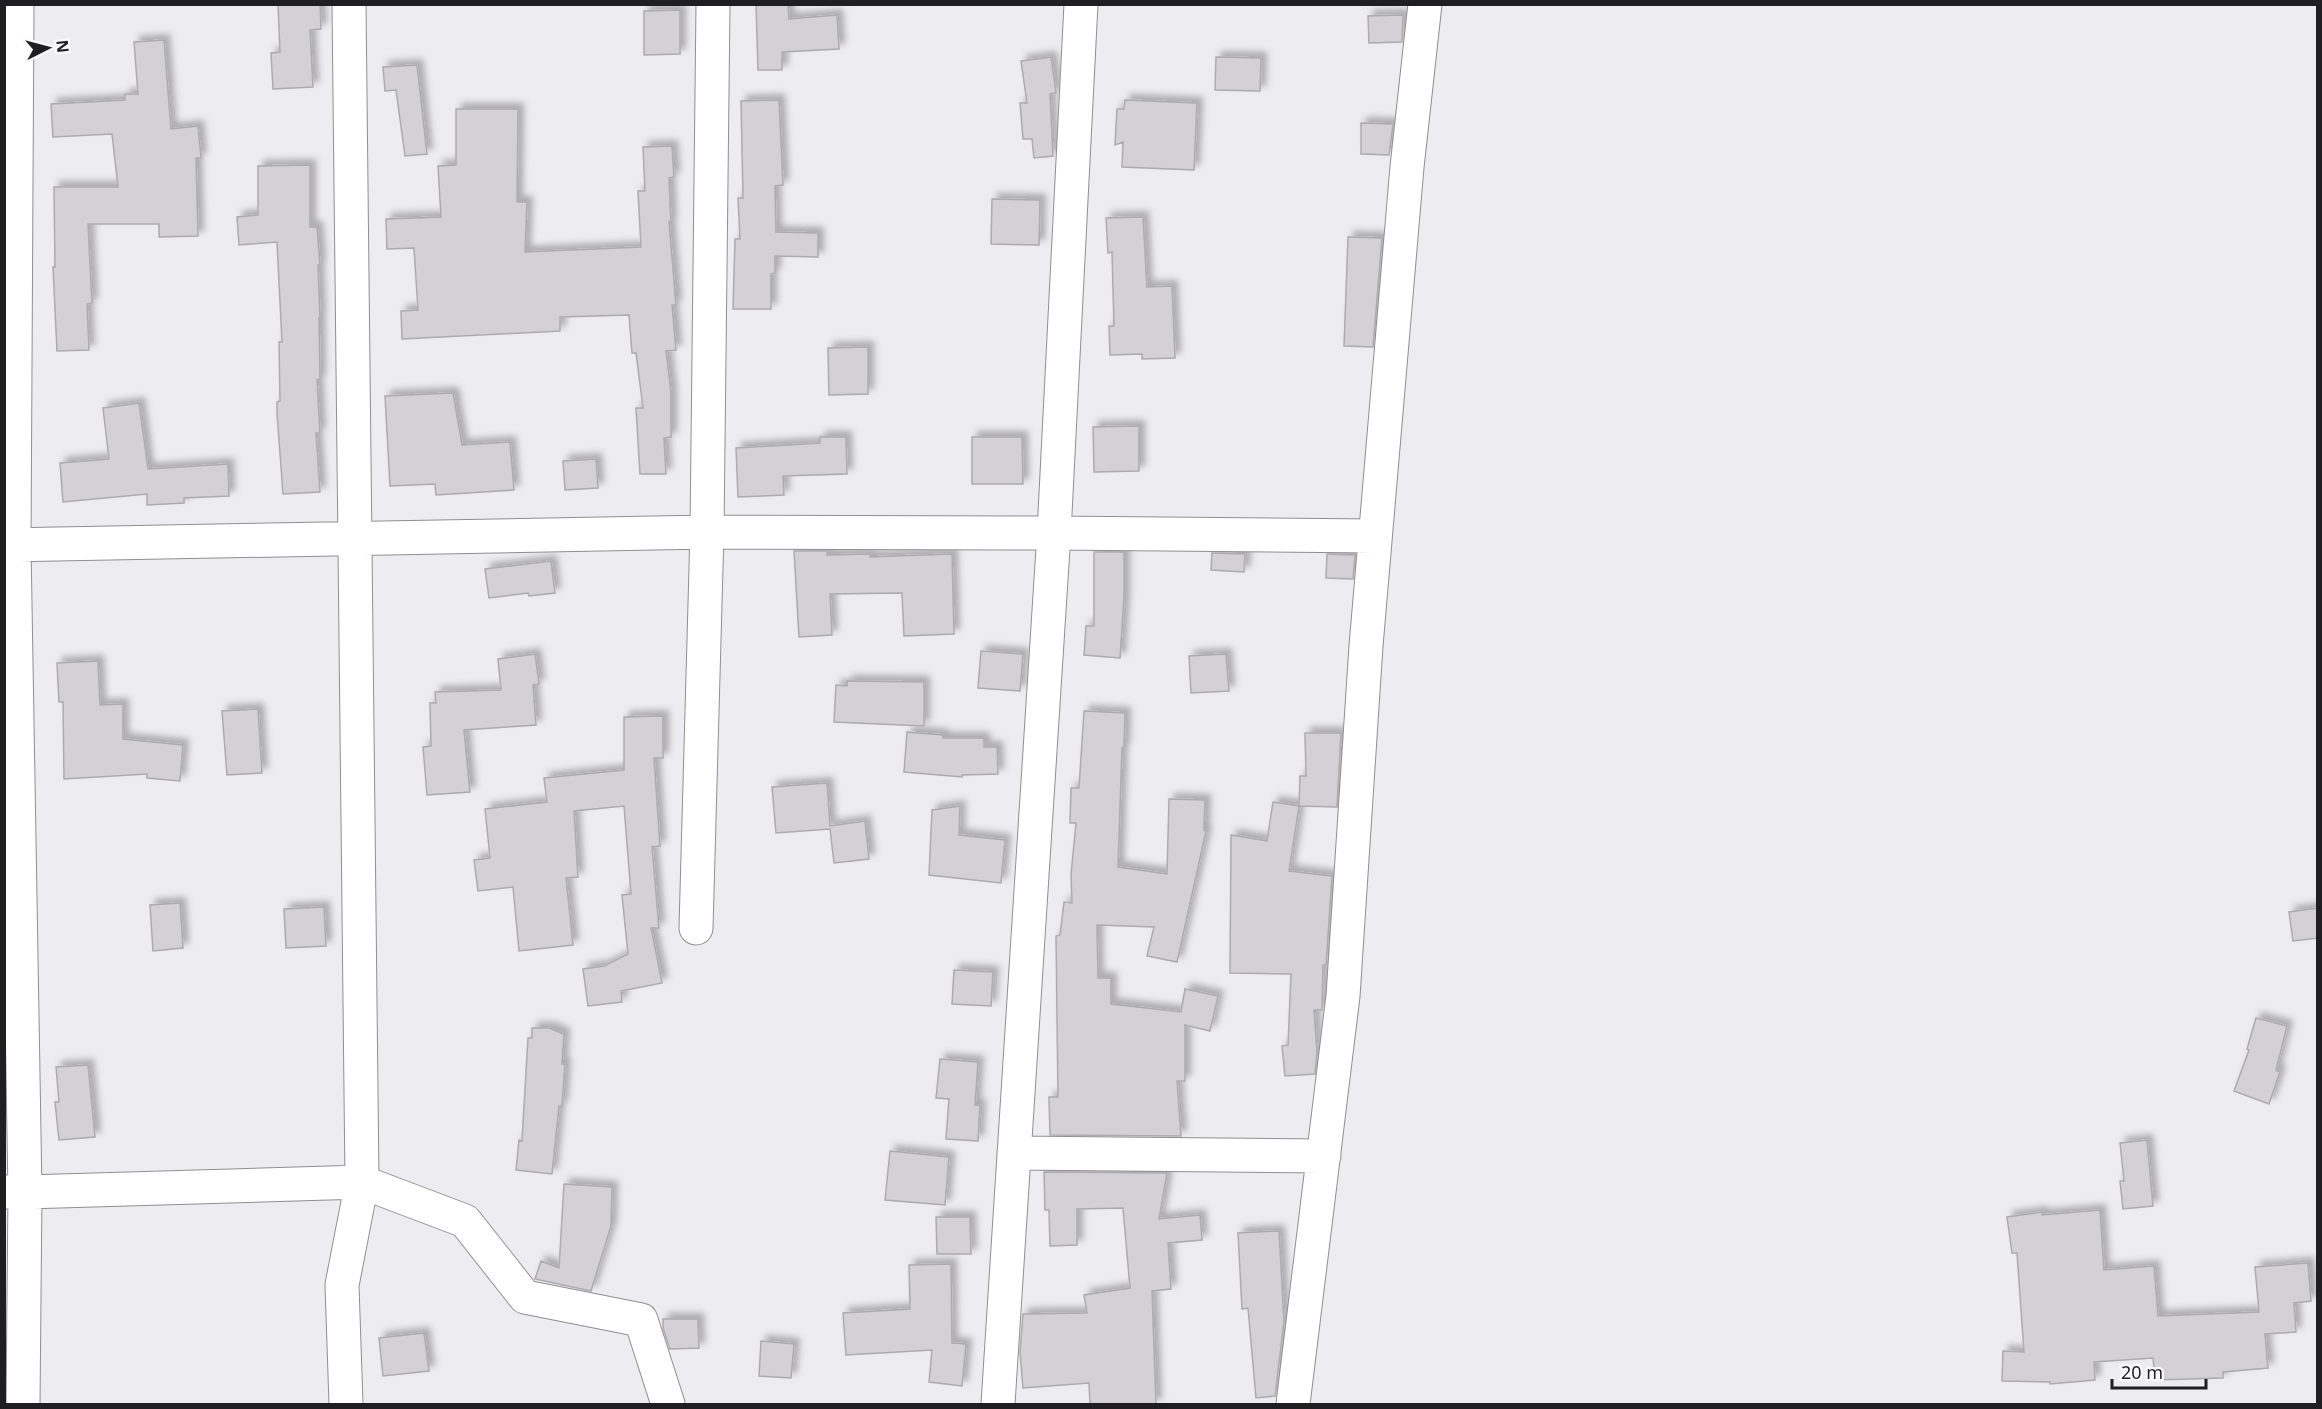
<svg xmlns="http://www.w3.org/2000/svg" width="2322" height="1409" font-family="'Noto Sans',sans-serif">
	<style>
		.building { fill: #d3d1d6; stroke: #acabaf; stroke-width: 1.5; filter: url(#shadow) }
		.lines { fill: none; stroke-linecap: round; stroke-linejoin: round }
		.minor-casing { stroke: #8f8e92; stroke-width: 35 }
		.minor { stroke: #fff; stroke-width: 33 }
	</style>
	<defs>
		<filter id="shadow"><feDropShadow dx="5.5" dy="-5.5" stdDeviation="3" flood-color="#0004"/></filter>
	</defs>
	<rect width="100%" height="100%" fill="#edecf0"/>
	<path class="building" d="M278 4H320L321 29 310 30 313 87 273 89 271 53 280 52Z
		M756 4H788L789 19 837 15 839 49 782 52V70H758Z
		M680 10V54L644 55V11Z
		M1403 15 1402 42 1369 43 1368 16Z
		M164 40 171 129 198 126 201 158H196L198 236 159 237V224H88L92 303 87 304 89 350 57 351 53 267H55L54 187H118L112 134 53 137 51 104 125 100V94H138L134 42Z
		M1051 57 1056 93 1050 94 1053 156 1034 158 1032 139H1023L1020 103H1027L1021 61Z
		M1216 57 1261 58 1260 91 1215 90Z
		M417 65 427 154 405 156 396 90 385 91 383 67Z
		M779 100 783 185 775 186 776 232 818 233V257L775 256V273L771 274V309H733L735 239H740L738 198H743L741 101Z
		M1125 100 1197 103 1194 170 1122 167 1123 142 1115 145 1117 109H1124Z
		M456 109H518L517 202H527L525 252 641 247 638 191H645L643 147 672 146 674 177 669 178 671 222H669L676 305H672L676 350 666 351 671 392V437L664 438 666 474H640L636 408H643L636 353H632L629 315 560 317V331L402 339 401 311 418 310 414 248 387 249 386 219 441 217 438 166 456 165Z
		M1361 123 1393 124 1389 155 1361 154Z
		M310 165V227H317L320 265H318L320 318H319L320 379 317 380 320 433H316L320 492 283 494 277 413V402L280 401 279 342H282L277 242 239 245 237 217 258 215V166Z
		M992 199 1040 200 1039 245 991 244Z
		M1143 217 1147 287 1172 286 1175 358 1142 359V354L1110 355 1109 326H1114L1112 252 1108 253 1106 218Z
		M1348 237 1382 238 1373 347 1344 346Z
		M868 347V394L829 395 828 348Z
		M453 393 462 445 510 442 514 490 436 495 435 484 390 486 385 396Z
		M139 403 148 469 228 464 229 496 184 498V503L147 505V494L63 502 60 463 109 459 103 408Z
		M1139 426V471L1094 472 1093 427Z
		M820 437H846L847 474 783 476 784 495 738 497 736 448 820 443Z
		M972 437H1022L1023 484H972Z
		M596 459 598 488 565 490 563 461Z
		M794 551H827V555L870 554V557L952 554 954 634 904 636 902 593 830 594 832 635 799 637Z
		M1094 552H1124V597L1120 658 1084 655 1086 626H1094Z
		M1212 553 1245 554 1244 572 1211 570Z
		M1327 554 1355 555 1353 579 1326 578Z
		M551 561 555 593 529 596 528 593 489 598 485 569Z
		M981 651 1023 654 1020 691 978 688Z
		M535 654 539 684 533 685 536 725 464 730 470 792 427 795 423 747 431 746 430 703H436L435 692 501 690 498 659Z
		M1226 654 1229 691 1191 693 1189 656Z
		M98 661 100 705 123 704V739L183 745 180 781 147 778V774L64 779 63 702H59L57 663Z
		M847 681 924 682V726L834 722 836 685 847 686Z
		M258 709 262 773 227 775 222 711Z
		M1084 711 1125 713 1124 748H1122L1118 867 1167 874 1169 799 1205 800 1204 830 1206 831 1177 962 1147 956 1154 927 1097 925 1098 978H1111V1004L1181 1012 1185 989 1218 996 1210 1031 1185 1025V1081H1177L1181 1136 1050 1135 1049 1097H1058L1056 936 1060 935 1064 902 1072 903 1071 875 1076 823H1070L1071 788H1079Z
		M663 716V758H654L660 846 652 847 659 928H651L662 983 621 991 622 1002 588 1006 583 969 604 966 628 954 622 895 631 894 624 806 574 811 578 877 566 878 573 945 519 951 513 887 478 891 474 860 490 858 485 809 547 802 544 778 624 770V717Z
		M907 732 943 735V738H984V747H997L998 774 962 775V777L904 772Z
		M1305 733H1341L1337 807 1299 806 1300 776H1306Z
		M827 783 830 826 865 821 869 859 834 863 830 829 776 833 772 787Z
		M1273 802 1299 806 1289 871 1332 876 1326 965H1323L1322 1010H1314L1317 1052 1315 1074 1285 1076 1282 1046 1288 1045 1291 974 1230 973 1231 835 1267 841Z
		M960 806 959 835 1005 840 1001 883 929 875 932 810Z
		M180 903 183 948 153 951 150 905Z
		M324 907 326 946 286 948 284 909Z
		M2318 908V938L2293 941 2289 912Z
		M954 970 993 972 991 1006 952 1004Z
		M2256 1018 2287 1026 2276 1070 2280 1072 2269 1104 2234 1091 2249 1050 2247 1049Z
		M532 1028H549L564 1034 562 1064H565L562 1106H559L552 1174 516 1170 519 1140 522 1141 528 1038H532Z
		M940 1059 978 1062 975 1105H980L978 1141 946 1139 949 1099 936 1098Z
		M88 1065 95 1137 59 1140 55 1102H59L56 1067Z
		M2147 1140 2153 1206 2123 1209 2120 1181H2124L2120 1143Z
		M890 1151 949 1157 945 1205 885 1200Z
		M1044 1172 1167 1173 1159 1219 1200 1215 1202 1240 1168 1243 1171 1289 1152 1291 1156 1404H1090L1089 1383 1023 1388 1020 1352 1023 1314 1087 1313 1084 1295 1130 1288 1123 1208 1077 1209V1245L1050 1246 1049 1210H1045Z
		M564 1184 612 1187 611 1226 591 1291 535 1279 541 1261 559 1268Z
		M2100 1210 2104 1270 2154 1266 2158 1316 2259 1312 2255 1267 2308 1263 2311 1301 2294 1303 2296 1332 2265 1334 2268 1368 2223 1372V1378L2155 1380 2153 1358 2094 1362 2095 1380 2050 1384V1382L2002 1381 2003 1351 2024 1352 2017 1253H2012L2007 1217 2042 1212V1215Z
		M936 1217H970L971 1254H937Z
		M1279 1231 1284 1321 1275 1396 1256 1398 1248 1308 1242 1309 1238 1233Z
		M951 1264 952 1343 966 1344 962 1386 929 1382 932 1350 846 1355 843 1313 910 1309 909 1265Z
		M663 1319H698L699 1348 670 1349 663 1328Z
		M424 1333 429 1371 383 1376 379 1338Z
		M761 1341 794 1344 791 1378 759 1376Z"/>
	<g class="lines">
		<g class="minor-casing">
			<path id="minor" d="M17 4 14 545 25 1192 362 1182 465 1221 525 1297 641 1320 668 1404
				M4 545 707 532 713 4
				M696 928 707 532 1054 533 1081 4
				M1014 1153 1324 1156
				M4 1192H25L23 1404
				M346 1404 342 1285 362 1182 349 4
				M998 1404 1054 533 1375 536
				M1293 1404 1343 996 1366 646 1407 167 1425 4"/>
		</g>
		<use href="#minor" class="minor"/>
	</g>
	<rect width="2322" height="1409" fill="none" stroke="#1f1e20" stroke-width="12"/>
	<g transform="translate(48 48) rotate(84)" stroke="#faf9fd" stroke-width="4.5" paint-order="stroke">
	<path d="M0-4.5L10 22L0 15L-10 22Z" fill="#1f1e20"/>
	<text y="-9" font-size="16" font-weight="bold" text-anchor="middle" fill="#1f1e20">N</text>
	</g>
	<path d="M2112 1379v9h94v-9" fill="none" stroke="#1f1e20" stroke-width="3"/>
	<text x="2121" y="1379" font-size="18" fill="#1f1e20" stroke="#faf9fd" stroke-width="4.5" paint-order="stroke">20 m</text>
</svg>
